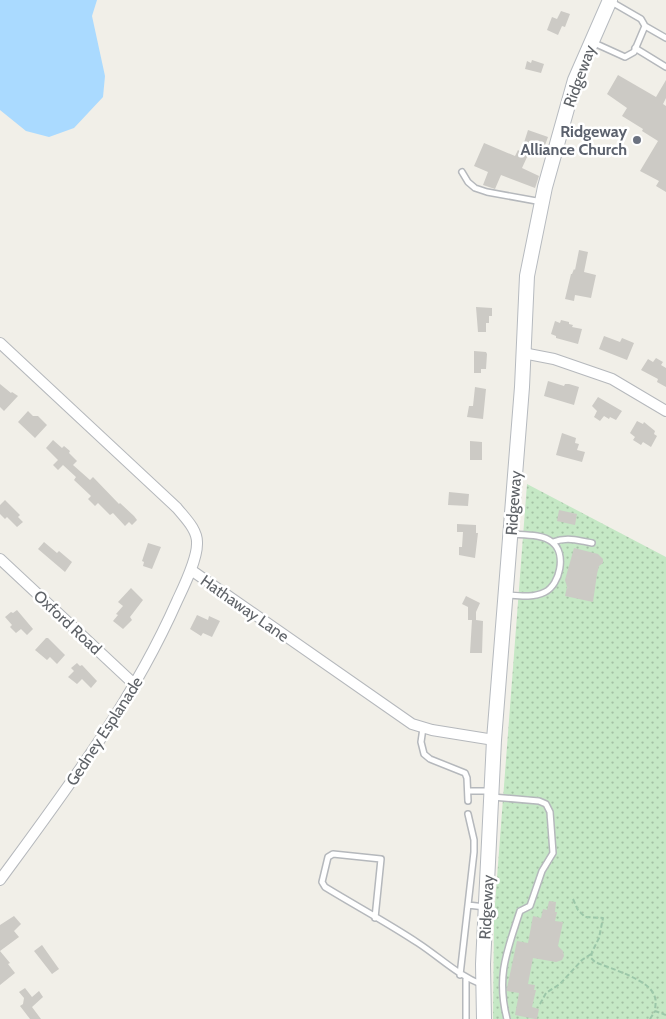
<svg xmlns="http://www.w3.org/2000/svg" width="666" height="1019" font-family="Cabin,sans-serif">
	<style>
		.grass { fill: url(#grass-dots) }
		.water { fill: #aadaff }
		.building { fill: #cccac5 }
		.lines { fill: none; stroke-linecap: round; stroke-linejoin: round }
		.lane-casing { stroke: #b5b8bc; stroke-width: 8 }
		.street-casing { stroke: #b5b8bc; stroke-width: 12 }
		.secondary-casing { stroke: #b6babf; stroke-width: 16 }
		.path { stroke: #9cc7a9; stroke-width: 2; stroke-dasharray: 5 2.5; stroke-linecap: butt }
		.lane { stroke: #fff; stroke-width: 5 }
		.street { stroke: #fff; stroke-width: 10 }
		.secondary { stroke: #fff; stroke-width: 14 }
		.worship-dot { fill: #6b7280; stroke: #fff; stroke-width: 2 }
		.labels { text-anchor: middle; stroke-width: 5; stroke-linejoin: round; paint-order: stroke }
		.street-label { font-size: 16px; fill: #5f6368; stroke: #fff }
		.worship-label { font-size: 16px; font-weight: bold; fill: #5b616d; stroke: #fff; text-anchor: end }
	</style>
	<defs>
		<pattern id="grass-dots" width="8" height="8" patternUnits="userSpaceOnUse" patternTransform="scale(1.25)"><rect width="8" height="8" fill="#c5e8c5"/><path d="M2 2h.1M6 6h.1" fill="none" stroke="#a3c0a4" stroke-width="1.8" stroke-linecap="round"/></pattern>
	</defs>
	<rect width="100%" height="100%" fill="#f1efe8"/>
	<path class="grass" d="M527 484 666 557V1019H493L494 917Z"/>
	<path class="water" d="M0 0H97L92 16 105 76 103 97 74 128 49 137 26 131 0 110Z"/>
	<path class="building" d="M561 11 570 14 565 27 562 26 558 35 547 30 552 17 557 19Z
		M532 60 544 64 541 73 525 69 527 61 531 63Z
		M618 75 656 97 666 80V98L663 104 666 106V192L656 186 659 181 640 171 658 141 642 131 643 129 622 116 627 108 607 94Z
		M528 130 548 137 544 148 533 144 522 168 539 176 535 188 501 175 495 189 483 185 488 172 474 166 484 143 515 156 518 150 521 152Z
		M579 250 588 252 584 272 596 275 591 298 575 295 574 301 565 299 571 274H572L574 269 575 270Z
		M476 307 492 308V316H489V323H486V332H478Z
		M561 320 569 322V324L573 325 572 327 582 329 578 344 556 338V336L551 334 555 321 560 323Z
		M604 336 620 342 622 338 634 343 627 360 599 349Z
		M474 351 486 352 487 354 486 369H481V373H474Z
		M656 358 663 362 661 365 666 368V387L657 382 658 379 641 370 648 359 653 362Z
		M548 381 564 386 565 384H569L579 387 574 405 544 396Z
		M0 384 11 393 12 392 18 396 4 411 0 407Z
		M475 387 486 389 483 419 467 417 469 406H473Z
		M598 397 622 411 616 420 610 417 609 419 604 416 600 421 594 417 597 411 592 406Z
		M28 411 33 416H38L47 425 35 438 18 422Z
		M637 421 643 424 644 422 655 431 654 434 657 436 651 447 643 442 641 445 633 440 635 437 630 433Z
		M562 433 576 438 575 443 579 444 577 450 585 452 582 462 556 455Z
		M53 440 62 448 64 446 70 451 69 453 77 461 73 465 90 480 93 477 119 504 120 503 134 516 137 520 132 525 129 522 125 526 113 513 110 515 98 503 95 506 88 499 91 496 74 480 76 477 63 465 58 470 53 465 58 460 46 448Z
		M470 441 482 442V460H470Z
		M449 492 469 494 468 506 448 505Z
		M5 500 20 515 18 517 23 522 17 527 7 517 5 519 0 514V505Z
		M559 510 577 514 575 525 557 521Z
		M457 524 476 525V533H478L475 558 459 555V547H462L463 532H457Z
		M44 542 57 553 59 551 72 562 65 572 38 549Z
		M148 543 161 547 152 569 143 566 144 562 142 561Z
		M574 548 598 554 603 559V563L599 566 597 574 593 602 565 596 567 587 565 580Z
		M131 588 143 600 130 617 132 620 123 629 113 621 118 615 116 614 123 606 118 602Z
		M466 596 480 603 476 612V620L483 621 482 653H470L472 620H474H468V607L462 604Z
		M17 610 33 629 27 635 21 629 16 633 10 627 12 625 5 617 11 612 13 613Z
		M197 615 208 620 209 616 220 621 212 637 203 633 201 636 190 629Z
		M46 638H48L65 655 57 664 50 657 47 660 35 650Z
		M77 663 80 666 82 665 97 681 91 688 82 679 77 684 68 677 74 671 71 668Z
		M549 901 556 902 555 912H557L555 921 563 922 558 946 563 951 564 956 562 960 556 962 533 958 528 984 535 985 534 990H536L532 1007 539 1009 537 1019H535L515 1015 519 993 507 991V988L517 941 528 943 533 916 541 918 543 909 547 910Z
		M14 916 21 924 14 931 19 937 0 951 10 963 8 964 15 973 0 985V925Z
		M42 945 59 969 52 974 34 951Z
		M25 988 32 997 39 991 43 997 32 1007 41 1019H30L20 1006 23 1004 24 998 19 992Z"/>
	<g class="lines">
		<g class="lane-casing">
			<path id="lane" d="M645 26 666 38
				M592 42 625 57 634 52 645 26 641 19 610 1
				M635 48 666 67
				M462 172 468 182 475 188 487 192 542 202
				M553 542C566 537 578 540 592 543
				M507 595C520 596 533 598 545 592 560 585 567 553 552 542 543 534 523 535 511 534
				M423 728 421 742 424 754 430 759 465 773 467 778 468 801
				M468 791H491
				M492 797 539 801 546 804 550 812 553 853 542 871 530 906 520 911C507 951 496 976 507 1019
				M468 905 485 907
				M375 918 381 859 333 854 328 857 322 882 325 887C356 906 388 923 418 943 441 958 457 975 483 985
				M460 975 474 852V840L468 814
				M466 1019V979"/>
		</g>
		<g class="street-casing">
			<path id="street" d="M0 343 177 508C185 518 198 530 197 544 197 560 184 586 177 601 132 703 66 790 0 880
				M523 353 554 359 612 379 666 411
				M0 559 135 685
				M191 570 412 724 432 730 494 740"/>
		</g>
		<g class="secondary-casing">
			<path id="secondary" d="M484 1019 483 964 494 740 522 387 527 276 545 187 575 80 610 0"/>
		</g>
		<path class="path" d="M573 899 578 910 585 917 603 918 599 938 592 952 591 958 595 962C611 969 648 979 654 995 657 1000 655 1006 655 1011L666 1015
			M540 1004 546 993 560 984 582 960 591 954
			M650 1019 655 1011"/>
		<use href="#lane" class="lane"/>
		<use href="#street" class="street"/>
		<use href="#secondary" class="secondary"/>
	</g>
	<circle class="worship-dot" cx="637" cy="140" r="5"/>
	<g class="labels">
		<g class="street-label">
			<text transform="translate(579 76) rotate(-70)" y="6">Ridgeway</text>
			<text transform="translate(513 503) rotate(-86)" y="6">Ridgeway</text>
			<text transform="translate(245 608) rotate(35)" y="6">Hathaway Lane</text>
			<text transform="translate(68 622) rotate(43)" y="6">Oxford Road</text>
			<text transform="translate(104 731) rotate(-57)" y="6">Gedney Esplanade</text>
			<text transform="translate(486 907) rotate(-87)" y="6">Ridgeway</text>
		</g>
		<g class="worship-label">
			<text x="627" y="137">Ridgeway<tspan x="627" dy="18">Alliance Church</tspan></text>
		</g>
	</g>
</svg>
